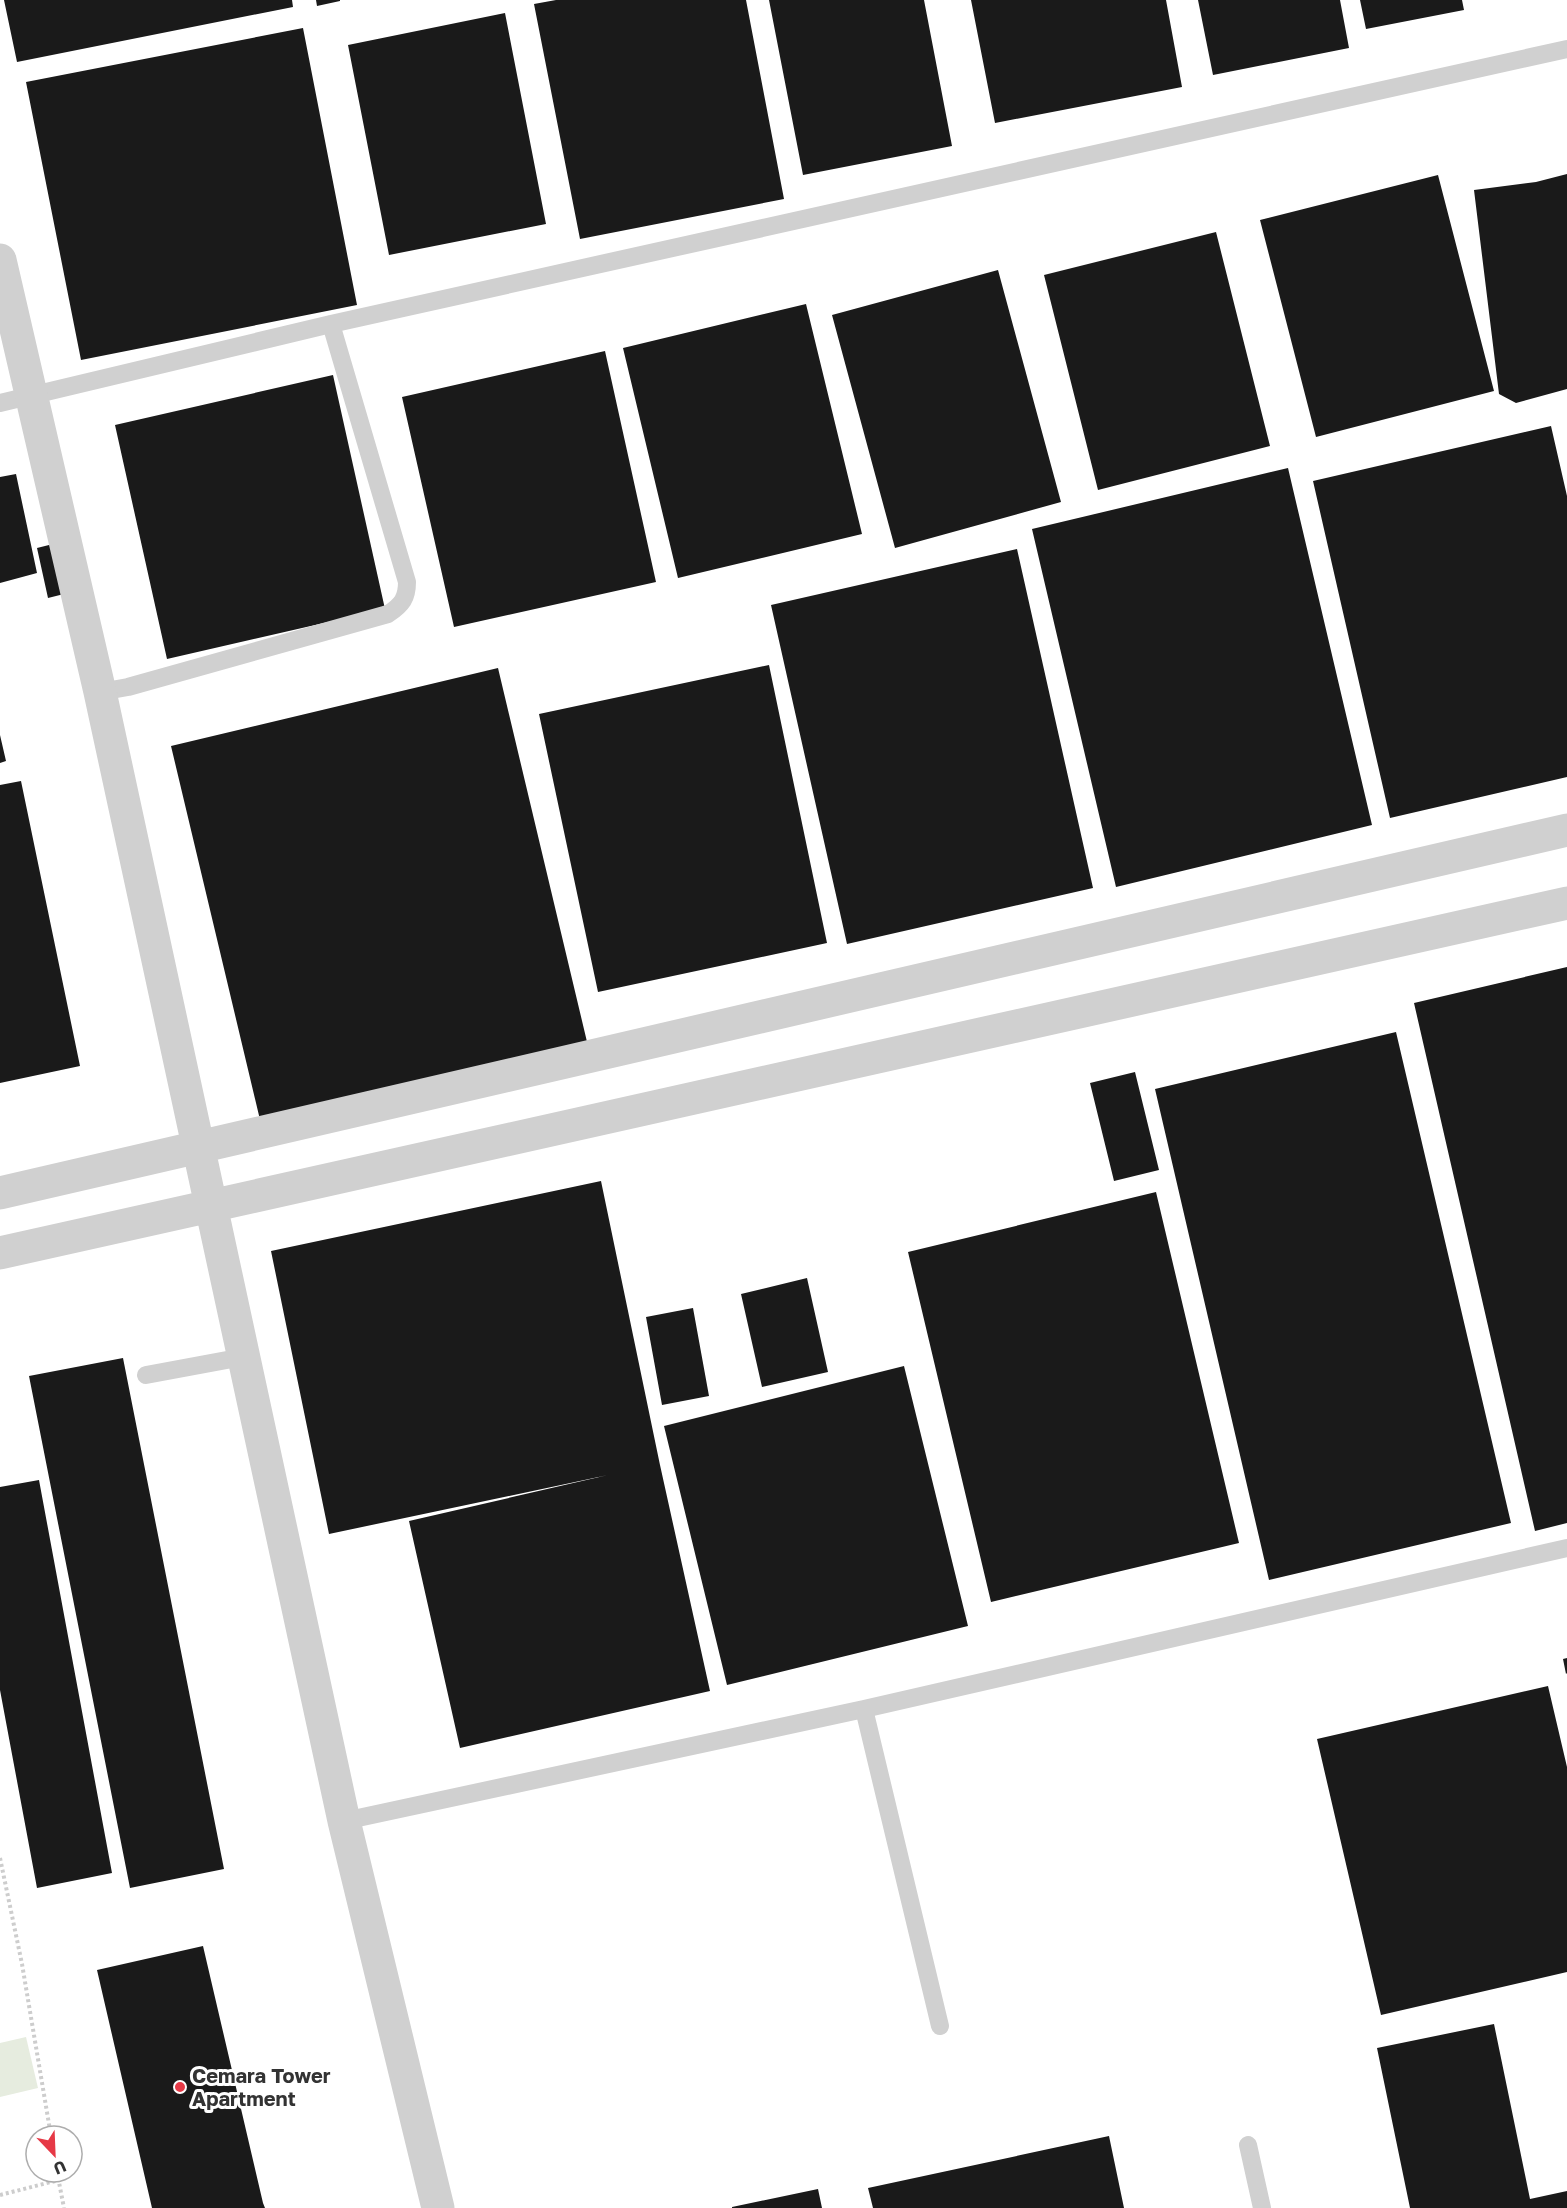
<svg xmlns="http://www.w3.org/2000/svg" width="1567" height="2208" font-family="'Golos Text',sans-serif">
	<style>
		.green { fill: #e6ecdf }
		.building { fill: #1a1a1a }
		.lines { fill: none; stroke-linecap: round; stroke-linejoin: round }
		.path { stroke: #cdcdcd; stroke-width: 4; stroke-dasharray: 3 3; stroke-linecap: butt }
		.service { stroke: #d0d0d0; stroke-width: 18 }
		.minor { stroke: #d0d0d0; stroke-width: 33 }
		.poi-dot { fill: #e63946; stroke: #fff; stroke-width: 2 }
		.labels { text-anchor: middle; stroke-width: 6; stroke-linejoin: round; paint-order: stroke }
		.poi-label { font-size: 20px; font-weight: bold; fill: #333; stroke: #fff; text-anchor: start }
	</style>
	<rect width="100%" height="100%" fill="#fff"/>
	<path class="green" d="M26 2037 38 2088 0 2097V2043Z"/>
	<path class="building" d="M4 0H292L293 7 17 62Z
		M316 0H340V1L317 6Z
		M556 0H746L784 199 580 239 534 4Z
		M769 0H924L952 146 803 175Z
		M971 0H1166L1182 87 995 123Z
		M1198 0H1340L1349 48 1213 75Z
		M1360 0H1462L1464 10 1366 29Z
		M505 13 546 224 389 255 348 45Z
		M303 28 357 305 81 360 26 82Z
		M1567 174V389L1516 403 1499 394 1474 190 1536 182Z
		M1438 175 1494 391 1316 437 1260 220Z
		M1216 232 1270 446 1098 490 1044 275Z
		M998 270 1061 502 895 548 832 315Z
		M806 304 862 534 678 578 623 348Z
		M605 351 656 582 454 627 402 397Z
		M333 375 385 609 167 659 115 425Z
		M1551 426 1567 496V777L1390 818 1313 481Z
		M1288 468 1372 825 1116 887 1032 529Z
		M16 474 37 573 0 583V477Z
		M53 544 64 594 48 598 37 548Z
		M1017 549 1093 888 847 944 771 605Z
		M769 665 827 943 598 992 539 714Z
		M498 668 588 1046 261 1124 171 746Z
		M0 735 6 761 0 763Z
		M21 781 80 1066 0 1083V785Z
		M1567 967V1523L1535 1531 1414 1003Z
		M1396 1032 1511 1523 1269 1580 1155 1089Z
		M1135 1072 1159 1170 1114 1181 1090 1083Z
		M601 1181 660 1465 710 1691 460 1748 409 1521 608 1475 329 1534 271 1251Z
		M1156 1192 1239 1543 991 1602 908 1252Z
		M807 1278 828 1372 762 1387 741 1294Z
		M693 1308 709 1396 662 1405 646 1317Z
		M123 1358 224 1869 130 1888 29 1376Z
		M904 1366 968 1626 727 1685 664 1426Z
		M39 1480 112 1873 37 1888 0 1690V1487Z
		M1567 1658V1673L1566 1674 1563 1659Z
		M1548 1686 1567 1767V1972L1381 2015 1317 1739Z
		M203 1946 263 2203 265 2208H152L97 1970Z
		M1494 2024 1530 2199 1567 2191V2208H1410L1377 2048Z
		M1109 2136 1124 2208H873L868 2188Z
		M818 2189 822 2208H732V2207Z"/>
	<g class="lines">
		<path class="path" d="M0 1858 22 1964 51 2136
			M57 2172 64 2208
			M0 2195 59 2180"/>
		<path class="service" d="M0 403 331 324 1567 49
			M100 692 128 687 388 614C402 605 407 598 407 582L331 324
			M146 1375 243 1357
			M864 1709 940 2026
			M344 1821 864 1709 1567 1548
			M1248 2145 1262 2208"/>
		<path class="minor" d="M0 260 100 692 344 1821 438 2208
			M0 1193 1567 830
			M0 1253 1567 903"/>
	</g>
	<circle class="poi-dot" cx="180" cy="2087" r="6"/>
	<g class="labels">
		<g class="poi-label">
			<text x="192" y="2083">Cemara Tower<tspan x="192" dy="23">Apartment</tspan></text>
		</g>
	</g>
	<g transform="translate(54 2154) rotate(157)"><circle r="28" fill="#ffffff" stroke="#adadad" stroke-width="1.5"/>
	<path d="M0-4.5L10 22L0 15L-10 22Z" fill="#e63946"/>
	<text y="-9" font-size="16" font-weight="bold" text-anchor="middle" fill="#333333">U</text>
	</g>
</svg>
